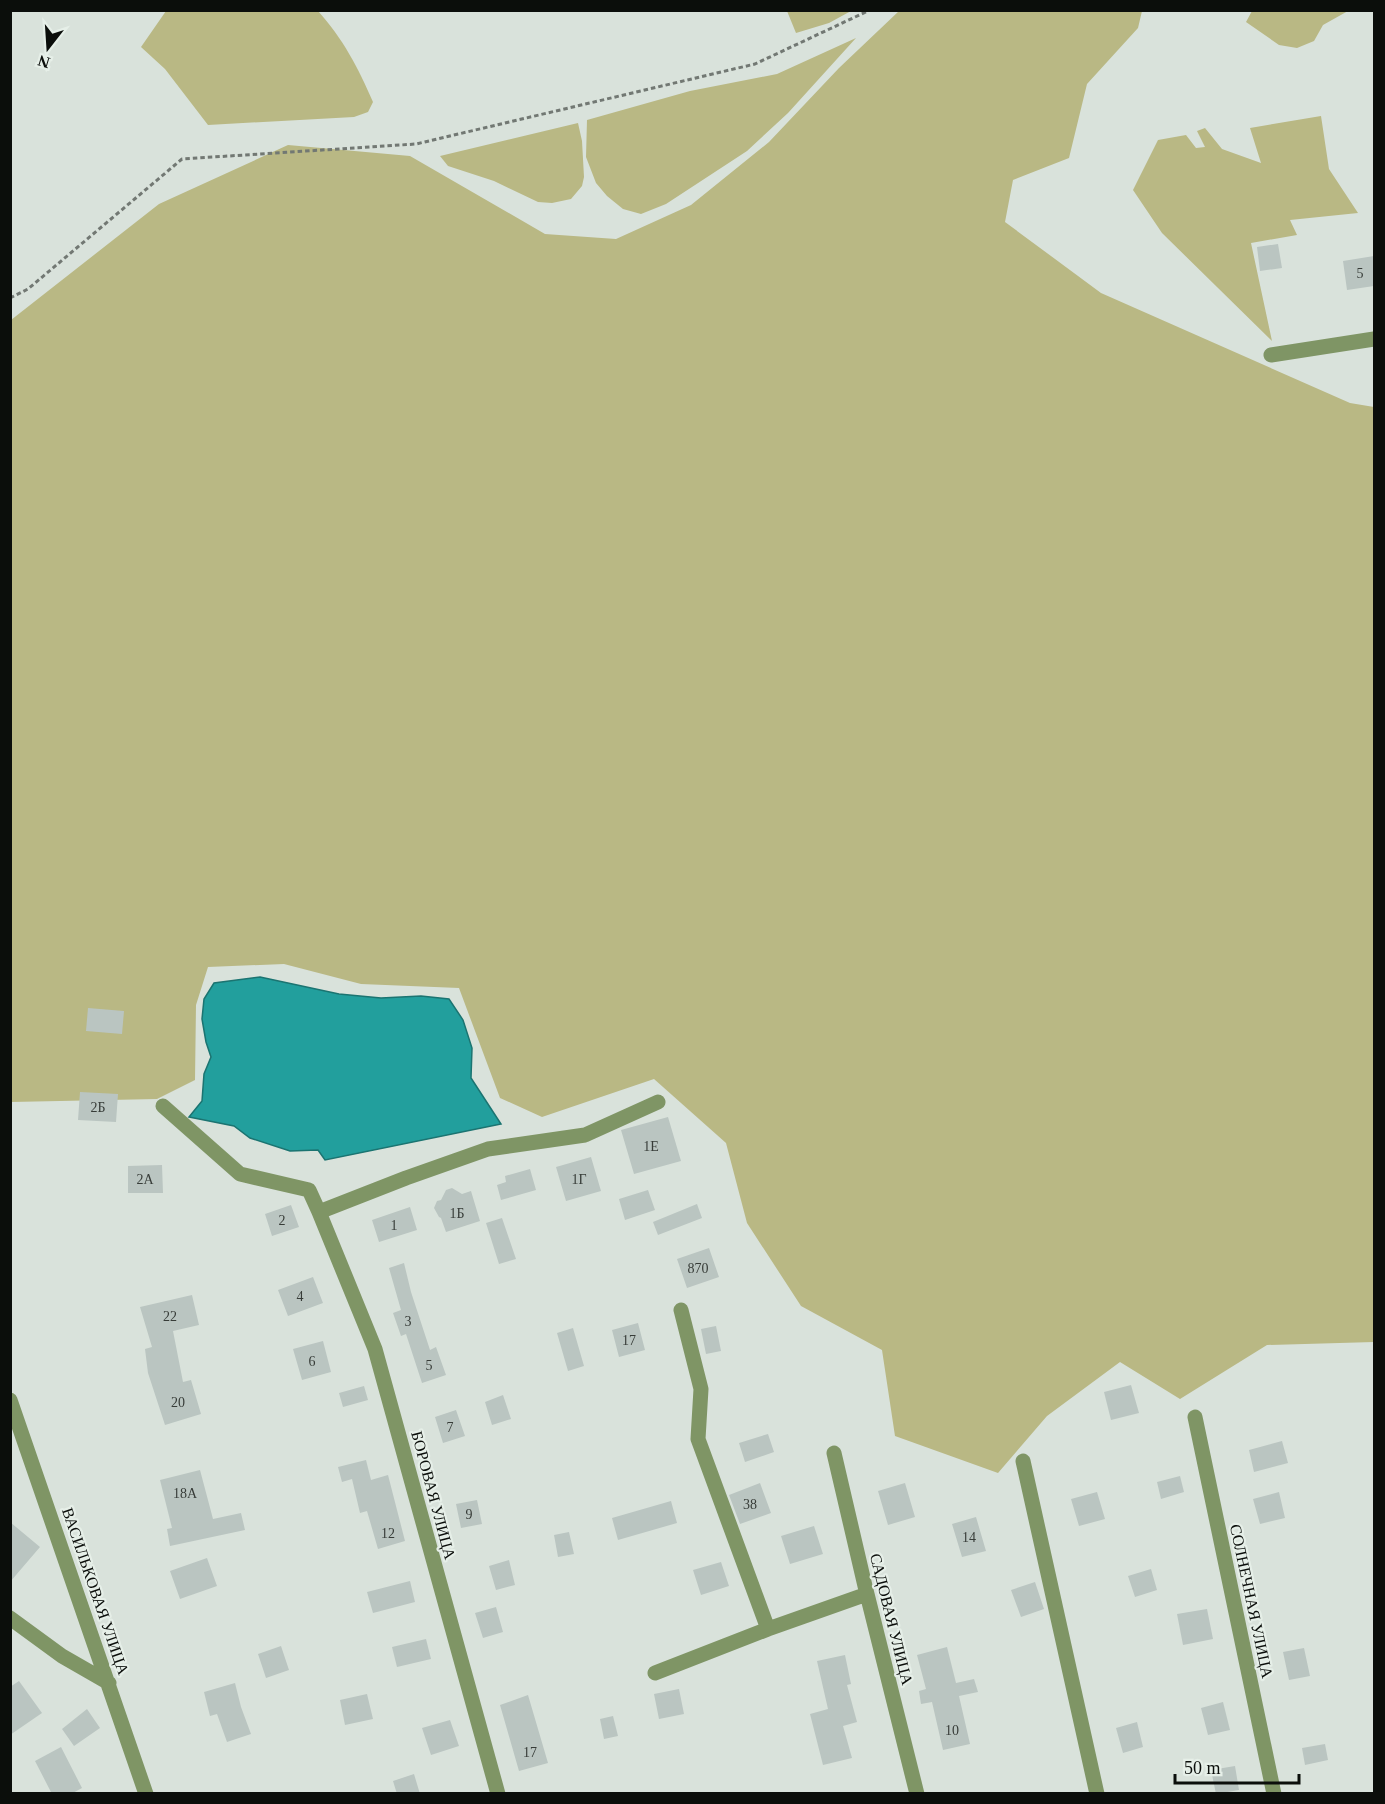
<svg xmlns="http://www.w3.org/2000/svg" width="1385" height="1804" font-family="'Times New Roman',serif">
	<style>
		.green { fill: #b9b884 }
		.water { fill: #229f9d; stroke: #1b7471; stroke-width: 1.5 }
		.building { fill: #bac5c1 }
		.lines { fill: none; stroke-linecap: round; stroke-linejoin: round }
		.path { stroke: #727873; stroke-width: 3; stroke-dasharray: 4.5 3; stroke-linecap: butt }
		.minor { stroke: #7f9565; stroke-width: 15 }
		.labels { text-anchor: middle; stroke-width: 4.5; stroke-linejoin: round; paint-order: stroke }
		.number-label { font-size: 14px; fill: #373c38 }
		.street-label { font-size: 16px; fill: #0b0e0b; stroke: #e6efe8 }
	</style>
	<rect width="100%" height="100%" fill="#d9e2db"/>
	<path class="green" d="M166 11H318C343 39 358 67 373 102L368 112 354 117 208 125 165 69 141 47Z
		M787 11H851L829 23 796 33Z
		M899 11H1142L1138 28 1087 84 1069 158 1013 180 1005 222 1101 293 1350 403 1374 407V1342L1267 1345 1180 1399 1120 1362 1047 1416 998 1473 895 1436 882 1350 801 1306 747 1223 726 1143 654 1079 542 1117 500 1098 459 988 361 984 284 964 208 967 196 1005 195 1080 157 1099 11 1102V320L159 204 288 145 410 156 545 234 616 239 691 205 769 142 839 68Z
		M1252 11V10L1348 11 1323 25 1314 41 1297 48 1279 45 1246 22Z
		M856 38 788 113 747 151 666 204 641 214 623 209 607 196 596 183 586 157 587 120 690 91 777 74Z
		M1321 116 1329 169 1358 213 1290 220 1297 235 1251 243 1272 341 1162 233 1133 190 1158 140 1186 135 1196 148 1205 147 1197 131 1205 128 1222 149 1261 163 1250 128Z
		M578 123 582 141 584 177 582 186 571 199 552 203 538 202 494 181 448 166 440 156Z"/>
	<path class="water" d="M260 977 339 994 381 998 421 996 449 999 463 1020 472 1048 471 1078 501 1124 325 1160 318 1150 290 1151 250 1138 234 1126 189 1117 202 1101 204 1074 211 1057 206 1042 202 1019 204 999 214 983Z"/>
	<path class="building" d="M1278 244 1282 268 1260 271 1257 247Z
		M1374 256V286L1347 290 1343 261Z
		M88 1008 124 1011 122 1034 86 1031Z
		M80 1092 118 1094 116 1122 78 1120Z
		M668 1117 681 1161 634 1174 621 1130Z
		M591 1157 601 1191 566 1201 556 1167Z
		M162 1165 163 1193H128V1166Z
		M530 1169 536 1190 501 1200 497 1185 506 1182 505 1176Z
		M452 1188 462 1194 471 1191 480 1221 446 1232 441 1218 439 1217 434 1208 437 1201 441 1200 446 1190Z
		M648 1190 655 1210 625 1220 619 1199Z
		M697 1204 702 1218 658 1235 653 1222Z
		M291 1205 299 1227 272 1236 265 1214Z
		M410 1207 417 1230 379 1242 372 1220Z
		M502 1218 516 1259 499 1264 486 1223Z
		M709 1248 719 1277 687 1288 677 1259Z
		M404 1263 411 1292 430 1350 436 1347 446 1375 422 1383 406 1334 401 1336 393 1313 401 1310 389 1268Z
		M313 1277 323 1303 288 1316 278 1290Z
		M192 1295 199 1325 173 1331 183 1382 191 1380 201 1414 165 1425 148 1373 145 1349 152 1347 140 1307Z
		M638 1323 645 1350 619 1357 612 1330Z
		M716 1326 721 1351 706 1354 701 1329Z
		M573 1328 584 1366 568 1371 557 1333Z
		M323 1341 331 1372 302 1380 293 1349Z
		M1131 1385 1139 1413 1111 1420 1104 1392Z
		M364 1386 368 1400 343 1407 339 1393Z
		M503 1395 511 1419 492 1425 485 1402Z
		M456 1410 465 1436 443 1443 435 1417Z
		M768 1434 774 1452 745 1462 739 1443Z
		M1282 1441 1288 1463 1254 1472 1249 1450Z
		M366 1460 371 1480 388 1475 405 1541 378 1549 367 1511 360 1513 352 1479 342 1482 338 1467Z
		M200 1470 213 1519 241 1513 245 1530 170 1546 167 1529 172 1528 160 1480Z
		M1180 1476 1184 1492 1161 1499 1157 1482Z
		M760 1483 771 1513 740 1524 729 1495Z
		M905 1483 915 1517 888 1525 878 1491Z
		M1097 1492 1105 1519 1079 1526 1071 1499Z
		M1279 1492 1285 1518 1260 1524 1253 1499Z
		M477 1500 482 1524 461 1528 456 1504Z
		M671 1501 677 1523 618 1540 612 1518Z
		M976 1517 986 1551 962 1557 952 1524Z
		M10 1522 40 1547 10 1582Z
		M814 1526 823 1554 790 1564 781 1536Z
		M569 1532 574 1554 558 1557 554 1535Z
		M207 1558 217 1586 180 1599 170 1571Z
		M509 1560 515 1585 496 1590 489 1566Z
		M721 1562 729 1586 701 1595 693 1570Z
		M1151 1569 1157 1590 1135 1597 1128 1576Z
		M410 1581 415 1602 373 1613 367 1592Z
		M1035 1582 1044 1609 1021 1617 1011 1590Z
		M496 1607 503 1632 483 1638 475 1613Z
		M1207 1609 1213 1639 1183 1645 1177 1614Z
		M426 1639 431 1659 397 1667 392 1647Z
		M281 1646 289 1670 266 1678 258 1654Z
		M947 1647 956 1683 974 1679 978 1692 959 1696 970 1744 943 1750 932 1702 921 1704 919 1691 926 1689 917 1655Z
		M1304 1648 1310 1676 1289 1680 1283 1652Z
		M845 1655 851 1684 847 1685 857 1722 843 1726 852 1758 823 1765 810 1714 828 1709 817 1661Z
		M19 1681 42 1713 10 1735V1687Z
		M235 1683 241 1707 251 1734 227 1742 217 1714 210 1716 204 1692Z
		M679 1689 684 1714 659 1719 654 1694Z
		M367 1694 373 1719 345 1725 340 1700Z
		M528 1695 548 1763 519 1771 500 1705Z
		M1223 1702 1230 1730 1208 1735 1201 1708Z
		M87 1709 100 1728 74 1746 62 1729Z
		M613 1716 618 1736 604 1739 600 1719Z
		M450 1720 459 1746 431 1755 422 1728Z
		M1137 1722 1143 1747 1123 1753 1116 1728Z
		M1325 1744 1328 1760 1305 1765 1302 1748Z
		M61 1747 82 1788 71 1794H52L35 1761Z
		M1235 1766 1239 1790 1216 1794 1211 1770Z
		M414 1774 420 1794H397L393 1781Z"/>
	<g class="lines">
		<path class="path" d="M10 298 28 289 182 159 416 144 755 64 870 10"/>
		<path class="minor" d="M1271 355 1374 339
			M163 1106 240 1174 309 1190 319 1212 406 1178 488 1149 585 1135 658 1102
			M319 1212 375 1349 498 1794
			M681 1310 701 1389 698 1439 768 1629
			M10 1400 146 1794
			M1195 1417 1274 1794
			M834 1453 865 1586 917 1794
			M1023 1461 1097 1794
			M10 1618 62 1656 109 1683
			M655 1673 768 1629 867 1594"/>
	</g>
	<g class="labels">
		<g class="number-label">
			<text x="1360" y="278">5</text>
			<text x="98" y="1112">2Б</text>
			<text x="651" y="1151">1Е</text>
			<text x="145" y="1184">2А</text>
			<text x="579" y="1184">1Г</text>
			<text x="457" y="1218">1Б</text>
			<text x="282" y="1225">2</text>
			<text x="394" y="1230">1</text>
			<text x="698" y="1273">870</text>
			<text x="300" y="1301">4</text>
			<text x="170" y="1321">22</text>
			<text x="408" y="1326">3</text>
			<text x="629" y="1345">17</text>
			<text x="312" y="1366">6</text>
			<text x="429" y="1370">5</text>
			<text x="178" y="1407">20</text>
			<text x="450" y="1432">7</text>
			<text x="185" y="1498">18А</text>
			<text x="750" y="1509">38</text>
			<text x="469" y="1519">9</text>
			<text x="388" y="1538">12</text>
			<text x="969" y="1542">14</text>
			<text x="952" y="1735">10</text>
			<text x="530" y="1757">17</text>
		</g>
		<g class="street-label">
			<text transform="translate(434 1495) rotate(75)" y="6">БОРОВАЯ УЛИЦА</text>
			<text transform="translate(96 1591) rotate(71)" y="6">ВАСИЛЬКОВАЯ УЛИЦА</text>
			<text transform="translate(1252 1601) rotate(78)" y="6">СОЛНЕЧНАЯ УЛИЦА</text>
			<text transform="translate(892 1619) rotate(76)" y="6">САДОВАЯ УЛИЦА</text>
		</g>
	</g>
	<rect width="1385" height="1804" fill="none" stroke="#0b0e0b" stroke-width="24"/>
	<g transform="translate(48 48) rotate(197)" stroke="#e6efe8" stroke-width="4.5" paint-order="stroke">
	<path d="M0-4.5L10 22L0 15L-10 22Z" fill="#0b0e0b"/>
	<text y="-9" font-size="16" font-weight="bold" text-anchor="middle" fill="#0b0e0b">N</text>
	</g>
	<path d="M1175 1774v9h124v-9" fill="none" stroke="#0b0e0b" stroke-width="3"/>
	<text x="1184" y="1774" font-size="18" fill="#0b0e0b" stroke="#e6efe8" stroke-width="4.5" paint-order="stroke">50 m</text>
</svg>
